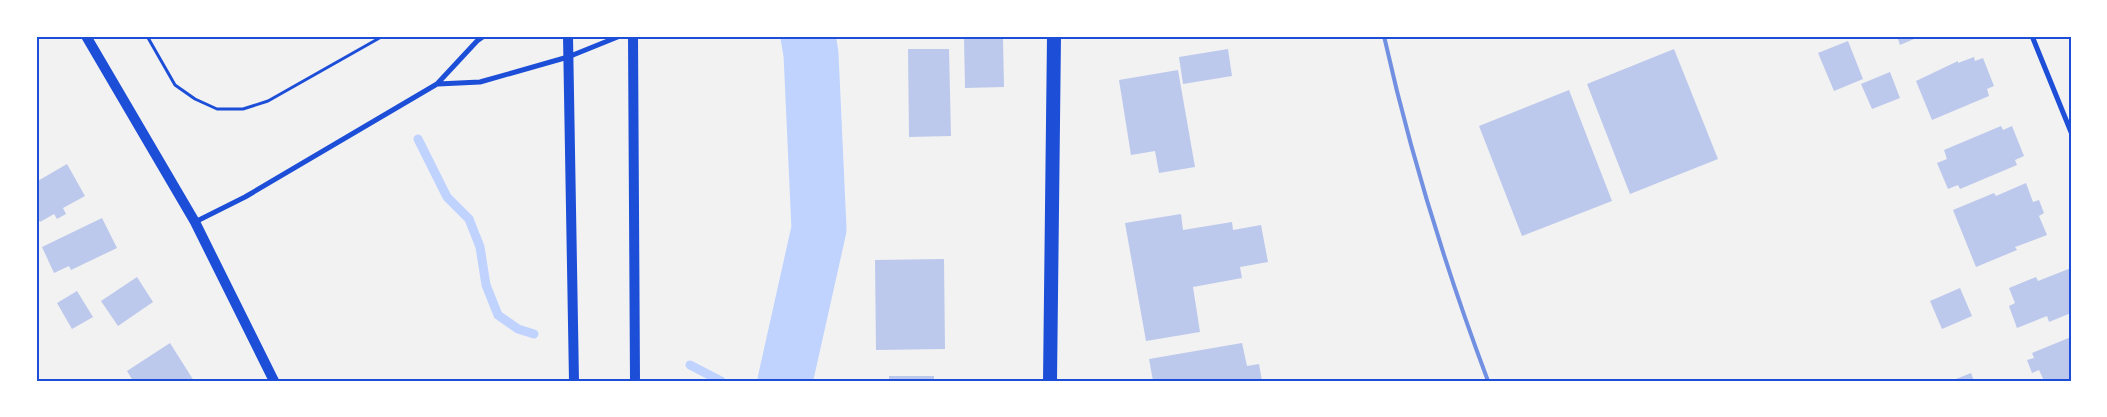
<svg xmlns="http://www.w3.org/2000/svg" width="2107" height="417" font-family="'Asap Condensed',sans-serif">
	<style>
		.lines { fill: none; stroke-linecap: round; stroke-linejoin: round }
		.stream { stroke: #bfd3fe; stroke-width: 9 }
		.river { stroke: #bfd3fe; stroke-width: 55 }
		.building { fill: #bdc9ec }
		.path { stroke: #1d4ed8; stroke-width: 3 }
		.minor { stroke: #1d4ed8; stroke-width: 5 }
		.secondary { stroke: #1d4ed8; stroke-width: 10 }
		.trunk { stroke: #1d4ed8; stroke-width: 14 }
		.rail { stroke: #7290e2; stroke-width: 4 }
		.neatline { fill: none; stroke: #1d4ed8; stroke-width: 2 }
	</style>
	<rect width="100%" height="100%" fill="#f2f2f2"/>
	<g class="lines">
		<path class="stream" d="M418 139 447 197 469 219 480 247 486 285 498 315 518 329 534 334
			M690 365 721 381"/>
		<path class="river" d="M785 381 819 229 811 54 808 36"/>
	</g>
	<path class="building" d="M1897 36H1921L1900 45Z
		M964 38H1003L1004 87 965 88Z
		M1848 41 1863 79 1834 91 1818 53Z
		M908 49H949L951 136 909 137Z
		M1228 49 1232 76 1183 84 1179 57Z
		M1674 49 1718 159 1630 194 1587 84Z
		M1974 57 1975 61 1983 58 1994 86 1987 89 1989 96 1932 120 1916 81 1958 61V63Z
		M1178 70 1195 167 1159 173 1155 151 1131 155 1119 80Z
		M1890 72 1900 98 1872 109 1861 84Z
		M1569 90 1612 201 1522 236 1479 126Z
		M2001 126 2003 130 2012 126 2024 156 2015 160 2017 165 1960 189 1958 185 1948 189 1937 163 1947 159 1944 150Z
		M67 164 85 196 63 208 66 214 57 219 54 214 40 222 36 216V182Z
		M2026 183 2033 202 2039 200 2044 213 2039 216 2047 235 2015 247 2017 250 1976 267 1953 210 1994 193 1996 196Z
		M1181 214 1183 230 1232 222 1233 230 1261 225 1268 262 1240 267 1242 278 1193 287 1200 332 1146 341 1125 223Z
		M102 218 117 248 71 270 69 266 54 273 42 247Z
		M944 259 945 349 876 350 875 260Z
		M2071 268V313L2049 322 2047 316 2017 328 2009 306 2015 303 2009 288 2036 277 2038 281Z
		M137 277 153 302 118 326 101 301Z
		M1960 288 1972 316 1942 329 1930 301Z
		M77 291 93 317 72 329 57 303Z
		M2071 337V380L2044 381 2039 370 2032 373 2027 360 2034 358 2032 353Z
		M170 343 194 381H133L127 371Z
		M1242 343 1247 366 1259 364 1262 381H1153L1149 359Z
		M1971 373 1974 381H1951Z
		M889 376H934V381H889Z"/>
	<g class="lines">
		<path class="path" d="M147 36 175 85 195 99 217 109H243L268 101 383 36"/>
		<path class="minor" d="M2032 36 2071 132
			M438 84 480 82 568 57 620 36
			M195 222 245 197 437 84 477 41 484 36"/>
		<path class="secondary" d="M86 36 195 222 274 381
			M568 36 574 381
			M633 36 635 381"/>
		<path class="trunk" d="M1050 381 1054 36"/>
		<path class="rail" d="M1384 36C1410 153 1446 269 1488 381"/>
	</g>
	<rect width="2107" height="417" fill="none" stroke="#ffffff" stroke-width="75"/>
	<rect x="38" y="38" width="2032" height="342" class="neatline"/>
</svg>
